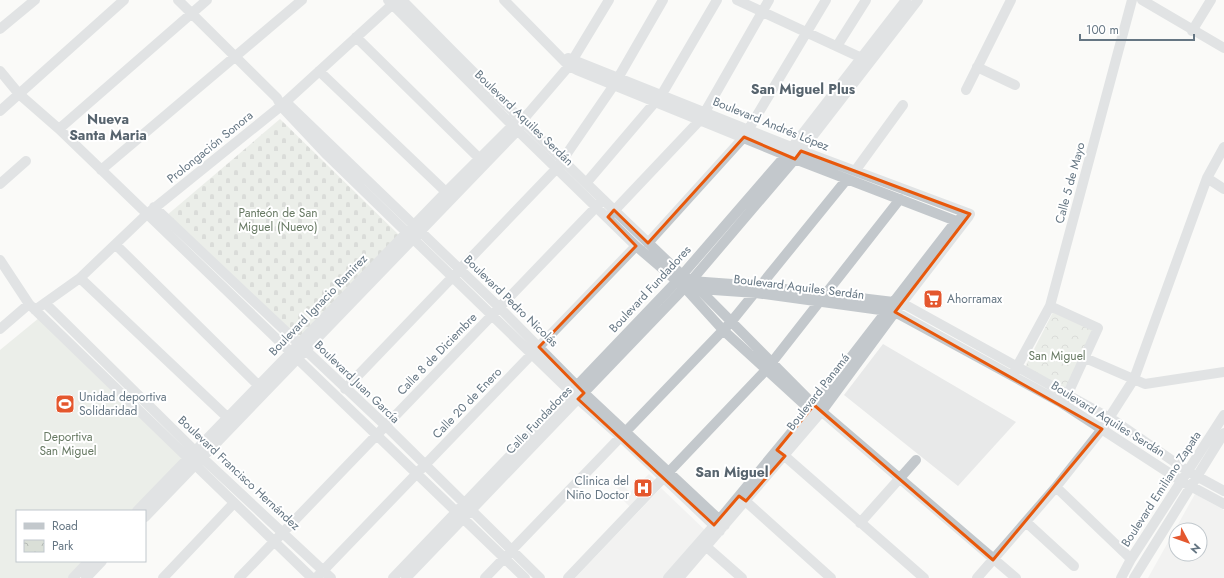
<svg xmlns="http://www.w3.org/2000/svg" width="1224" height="578" font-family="Jost,sans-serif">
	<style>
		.built { fill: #e8e9e9; fill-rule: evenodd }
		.cemetery { fill: url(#cemetery-stones) }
		.park { fill: url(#park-crowns) }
		.pitch { fill: #dadfd7 }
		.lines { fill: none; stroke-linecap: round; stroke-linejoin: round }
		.minor { stroke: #c3c8cc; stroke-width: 10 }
		.marked { fill: none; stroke: #e8590c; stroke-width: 3; stroke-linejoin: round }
		.labels { text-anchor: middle; stroke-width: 4; stroke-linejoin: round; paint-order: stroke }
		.street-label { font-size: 12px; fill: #657683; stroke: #fff }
		.park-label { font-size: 12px; fill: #687a64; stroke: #fff }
		.poi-label { font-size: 12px; fill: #657683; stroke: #fff; text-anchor: start }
		.quarter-label { font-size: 14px; font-weight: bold; fill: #57646e; stroke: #fff }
	</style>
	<defs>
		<pattern id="cemetery-stones" width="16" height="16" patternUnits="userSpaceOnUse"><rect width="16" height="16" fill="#dadfd7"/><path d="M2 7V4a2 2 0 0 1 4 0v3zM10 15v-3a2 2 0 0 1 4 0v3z" fill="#b4b9b4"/></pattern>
		<pattern id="park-crowns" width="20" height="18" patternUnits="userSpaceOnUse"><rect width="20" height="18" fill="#dadfd7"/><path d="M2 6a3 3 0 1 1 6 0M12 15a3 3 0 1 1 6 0" fill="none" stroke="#b4b9b4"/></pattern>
	</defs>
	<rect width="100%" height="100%" fill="#fafaf8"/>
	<path class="built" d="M883 344 1016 422 958 486 844 395Z
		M649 474 658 482 632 509 614 491 622 485 630 492Z
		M661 488 706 531 664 578H575Z
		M1195 494 1224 510V578H1148ZM1176 530H1200V554H1176Z"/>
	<path class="cemetery" d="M280 119 399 235 299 341 166 216Z"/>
	<path class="park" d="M1053 312 1093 329 1067 391 1025 367Z"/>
	<path class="pitch" d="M39 318 186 458 135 511H17V561H87L71 578H0V350Z"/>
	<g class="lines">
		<path class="minor" d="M178 0 277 98 281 106 327 155 578 399 621 437 720 531
			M388 0 513 126 636 246 685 288 756 293 895 312 1060 402 1183 482 1224 504
			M402 0C493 93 587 185 682 275L691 281 760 286 902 303 1115 421 1189 472 1224 491
			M504 0 569 66 577 70 795 159 956 221
			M737 0 866 60
			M1142 0 1224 48
			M0 29 35 0
			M1192 31 1211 0
			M356 37 480 159
			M837 46 866 0
			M568 58 791 147 970 214
			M977 67 1015 85
			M0 71 19 94 59 129 525 578
			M319 71 446 192
			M966 90 1011 0
			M287 103 500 308 584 393 725 525
			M0 111 124 0
			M59 129 207 0
			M101 170 302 0
			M855 171 903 105
			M1207 178 1224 189
			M587 182 662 94 717 0
			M0 184 26 161
			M154 207 386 426 540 578
			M611 214 701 119 769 0
			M648 243 744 137 826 0
			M116 245 258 385
			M0 260 29 304 312 578
			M80 278 227 417
			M697 287 814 405 1016 578
			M685 288 723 330 805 405
			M45 303 195 451 331 578
			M1050 306 1098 328 1065 400
			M35 310 80 278 147 214 281 106 396 1
			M0 329 29 304
			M1085 358 1145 384 1224 372
			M1014 372 1050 306 1132 0
			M345 389 557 168 614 85 663 0
			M779 451 924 578
			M1056 487 1131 559
			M742 498 831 578
			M137 511 446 192 514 124
			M145 517 518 130 527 115 569 66 609 0
			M1026 522 1074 566
			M860 523 916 460
			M701 542 742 578
			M73 578 89 561
			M86 578 102 561
			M163 578 234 503
			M239 578 601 202
			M316 578 636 246
			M393 578 676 282 786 155 906 0
			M406 578 691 281 795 159 918 0
			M485 578 731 322 847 179
			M568 578 766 370 900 199
			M668 578 719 520 814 405 956 221 970 214
			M679 578 822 411 895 312 969 216
			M977 578 1056 487 1102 429 1134 379 1207 178 1224 147
			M1121 578 1131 559 1224 415
			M1134 578 1224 433"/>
	</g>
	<path d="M0 0H1224V578H0ZM744 137 795 159 801 151 970 214 895 312 1102 429 993 560 814 405 777 450 785 456 746 501 739 496 714 525 578 399 584 393 539 347 636 246 608 217 614 210 648 243Z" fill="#fafaf8" fill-opacity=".55" fill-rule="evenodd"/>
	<path class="marked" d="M744 137 795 159 801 151 970 214 895 312 1102 429 993 560 814 405 777 450 785 456 746 501 739 496 714 525 578 399 584 393 539 347 636 246 608 217 614 210 648 243Z"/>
	<defs>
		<g id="supermarket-square" transform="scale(1)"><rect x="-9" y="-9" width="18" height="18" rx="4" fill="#e4572e" stroke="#fff"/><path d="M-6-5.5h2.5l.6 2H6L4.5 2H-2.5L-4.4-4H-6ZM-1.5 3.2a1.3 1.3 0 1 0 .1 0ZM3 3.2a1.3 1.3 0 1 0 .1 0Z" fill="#fff"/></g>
		<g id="stadium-square" transform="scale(1)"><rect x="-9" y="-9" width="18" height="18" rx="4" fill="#e4572e" stroke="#fff"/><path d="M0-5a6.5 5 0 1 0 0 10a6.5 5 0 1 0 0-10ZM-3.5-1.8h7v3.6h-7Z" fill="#fff"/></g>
		<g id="hospital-square" transform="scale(1)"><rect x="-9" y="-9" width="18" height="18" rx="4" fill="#e4572e" stroke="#fff"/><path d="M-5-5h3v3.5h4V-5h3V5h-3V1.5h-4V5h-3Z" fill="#fff"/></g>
	</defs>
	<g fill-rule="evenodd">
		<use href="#supermarket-square" x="933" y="299"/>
		<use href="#stadium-square" x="65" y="404"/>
		<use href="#hospital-square" x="643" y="488"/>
	</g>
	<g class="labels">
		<g class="street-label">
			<text transform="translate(524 118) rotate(44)" y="4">Boulevard Aquiles Serdán</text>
			<text transform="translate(771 124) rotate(22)" y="4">Boulevard Andrés López</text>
			<text transform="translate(210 147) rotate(-39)" y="4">Prolongación Sonora</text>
			<text transform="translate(1070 183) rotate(-75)" y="4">Calle 5 de Mayo</text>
			<text transform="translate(799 287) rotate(7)" y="4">Boulevard Aquiles Serdán</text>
			<text transform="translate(650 289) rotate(-47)" y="4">Boulevard Fundadores</text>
			<text transform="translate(511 301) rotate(44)" y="4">Boulevard Pedro Nicolás</text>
			<text transform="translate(318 305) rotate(-46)" y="4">Boulevard Ignacio Ramirez</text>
			<text transform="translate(437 354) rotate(-46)" y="4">Calle 8 de Diciembre</text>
			<text transform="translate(357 382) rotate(44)" y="4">Boulevard Juan García</text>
			<text transform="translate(818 392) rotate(-52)" y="4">Boulevard Panamá</text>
			<text transform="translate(467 403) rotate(-46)" y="4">Calle 20 de Enero</text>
			<text transform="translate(1108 419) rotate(32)" y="4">Boulevard Aquiles Serdán</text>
			<text transform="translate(539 420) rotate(-46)" y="4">Calle Fundadores</text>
			<text transform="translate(239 473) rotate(43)" y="4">Boulevard Francisco Hernández</text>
			<text transform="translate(1161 489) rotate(-57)" y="4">Boulevard Emiliano Zapata</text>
		</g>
		<g class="park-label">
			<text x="278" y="217">Panteón de San<tspan x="278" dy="14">Miguel (Nuevo)</tspan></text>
			<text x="1057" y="360">San Miguel</text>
			<text x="68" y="441">Deportiva<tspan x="68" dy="14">San Miguel</tspan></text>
		</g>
		<g class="poi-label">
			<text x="947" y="303">Ahorramax</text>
			<text x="79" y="401">Unidad deportiva<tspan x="79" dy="14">Solidaridad</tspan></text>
			<text x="629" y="485" text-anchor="end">Clinica del<tspan x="629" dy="14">Niño Doctor</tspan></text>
		</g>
		<g class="quarter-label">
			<text x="803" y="94">San Miguel Plus</text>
			<text x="108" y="124">Nueva<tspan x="108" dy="16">Santa Maria</tspan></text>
			<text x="732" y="477">San Miguel</text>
		</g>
	</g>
	<rect x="16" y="510" width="130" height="52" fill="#ffffff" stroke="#c1c8cd"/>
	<rect x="24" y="523" width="20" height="6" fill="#c3c8cc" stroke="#c1c8cd"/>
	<text x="52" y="530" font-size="12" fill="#657683">Road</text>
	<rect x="24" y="540" width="20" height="12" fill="url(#park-crowns)" stroke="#c1c8cd"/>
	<text x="52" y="550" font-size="12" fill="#657683">Park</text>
	<g transform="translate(1188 542) rotate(131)"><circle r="19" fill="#ffffff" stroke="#c1c8cd"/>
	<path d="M0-3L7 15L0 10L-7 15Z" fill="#e4572e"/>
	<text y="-6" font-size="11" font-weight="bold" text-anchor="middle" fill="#657683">N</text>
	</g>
	<path d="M1080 34v6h114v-6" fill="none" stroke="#657683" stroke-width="2"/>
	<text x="1086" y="34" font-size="12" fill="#657683" stroke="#ffffff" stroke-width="3" paint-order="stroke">100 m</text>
</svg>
